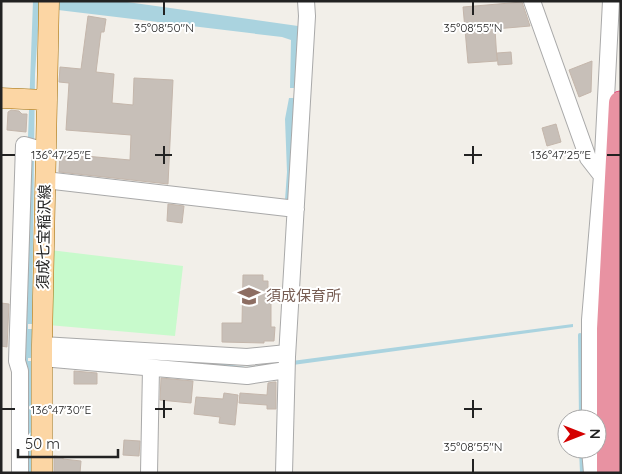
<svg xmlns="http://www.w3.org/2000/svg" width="622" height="474" font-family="Quicksand,'Noto Sans JP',sans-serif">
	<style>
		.park { fill: #c8facc }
		.water { fill: #aad3df }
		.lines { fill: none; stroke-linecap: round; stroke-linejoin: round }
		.stream { stroke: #aad3df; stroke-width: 4 }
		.building { fill: #c7bfb8; stroke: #c4b6ab }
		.minor-casing { stroke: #a9a9a9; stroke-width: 18 }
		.major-casing { stroke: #a06b00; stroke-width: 21 }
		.highway-casing { stroke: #dc2a67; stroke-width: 25 }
		.minor { stroke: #fff; stroke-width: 16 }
		.major { stroke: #fcd6a4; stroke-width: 20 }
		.highway { stroke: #e892a2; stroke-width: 24 }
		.ticks { fill: none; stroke: #222; stroke-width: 2 }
		.labels { text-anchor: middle; stroke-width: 4; stroke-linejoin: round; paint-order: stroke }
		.street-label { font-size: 15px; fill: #222; stroke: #fff }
		.education-label { font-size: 15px; fill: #785e54; stroke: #fff; text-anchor: start }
		.ticks-label { font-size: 12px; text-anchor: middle; fill: #222; stroke: #fff; stroke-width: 4; stroke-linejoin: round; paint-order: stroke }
	</style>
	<rect width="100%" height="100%" fill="#f2efe9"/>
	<path class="park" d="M50 250 183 266 175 336 48 325Z"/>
	<path class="water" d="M33 1H40L35 74 32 324H28V329H32L31 358H28V361H31V473H26L21 329Z
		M57 1H120L298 26V56L294 88H290L291 40 282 37 58 10Z
		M289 98H295L288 200H285L287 172 285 119Z
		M573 324V327L248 371 49 356 191 359 246 367Z"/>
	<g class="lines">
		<path class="stream" d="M580 335 581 419
			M581 449 582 473"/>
	</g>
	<path class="building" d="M522 2 530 26 495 29 497 61 468 63 463 7Z
		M88 16 106 19 104 32H101L96 72 114 74 112 103 133 105 134 78 173 80 168 184 59 172 60 152 74 153V155L130 160 131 135 66 130 69 83 59 82 60 67 81 69Z
		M511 52 512 64 498 65 497 53Z
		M592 61 591 92 579 97 569 70Z
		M11 110 19 111 22 114H27L26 132 7 130 8 112Z
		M556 124 561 142 547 146 542 128Z
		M168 204 184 206 182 223 167 221Z
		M243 275H263V281H268V292H271V327H275L274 341H264V343L222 342V323H242Z
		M1 303 9 304 7 347 1 346Z
		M74 371 97 373V384H74Z
		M161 378 193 381 191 403 160 400Z
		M274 382H276V409H267V405L239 403 240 393 267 395 268 383Z
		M224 393 238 395 235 425 219 423 220 417 194 414 196 397 223 399Z
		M124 440 140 441 139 456 123 455Z
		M54 456 63 457V459L81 461 80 473H54Z"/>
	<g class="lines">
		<g class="minor-casing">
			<path id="minor" d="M532 1 588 158 602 176 590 320V419
				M602 176 611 1
				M45 180 296 209
				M42 345 247 357 287 353
				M42 358 247 376 286 370
				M590 449 592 473
				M20 473V371L17 361 24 145 45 151
				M149 473 151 368
				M284 473 287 357 307 16 306 1"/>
		</g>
		<g class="major-casing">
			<path id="major" d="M1 98 46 100
				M42 473V345L49 1"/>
		</g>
		<g class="highway-casing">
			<path id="highway" d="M609 473V329L621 103"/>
		</g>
		<use href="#minor" class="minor"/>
		<use href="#major" class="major"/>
		<use href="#highway" class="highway"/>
	</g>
	<path class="ticks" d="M164 2V15M473 2V15M164 146V164M473 146V164M2 155H15M155 155H172M464 155H482M607 155H620M164 400V418M473 400V418M2 409H15M155 409H172M464 409H482M473 459V472"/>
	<defs>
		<g id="school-bare" transform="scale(1.725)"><path d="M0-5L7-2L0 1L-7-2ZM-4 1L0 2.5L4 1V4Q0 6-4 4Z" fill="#8d6e63" stroke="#fff" stroke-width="2.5" paint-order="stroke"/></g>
	</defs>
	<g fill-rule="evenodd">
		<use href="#school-bare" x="249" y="296"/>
	</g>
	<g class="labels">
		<g class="street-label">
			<text transform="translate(44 237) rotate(-89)" y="5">須成七宝稲沢線</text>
		</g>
		<g class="education-label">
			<text x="266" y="301">須成保育所</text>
		</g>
	</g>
	<g class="ticks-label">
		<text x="164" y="32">35°08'50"N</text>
		<text x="473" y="32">35°08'55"N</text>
		<text x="561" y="159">136°47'25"E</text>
		<text x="61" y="159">136°47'25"E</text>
		<text x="61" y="414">136°47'30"E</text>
		<text x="473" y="451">35°08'55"N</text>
	</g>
	<rect width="622" height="474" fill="none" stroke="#222222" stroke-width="5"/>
	<g transform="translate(582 434) rotate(90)"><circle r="24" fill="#ffffff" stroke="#a7a7a7"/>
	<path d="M0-4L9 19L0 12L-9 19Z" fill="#d40000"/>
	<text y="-8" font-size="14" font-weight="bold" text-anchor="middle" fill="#222222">N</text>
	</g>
	<path d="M18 449v8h100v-8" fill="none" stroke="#222222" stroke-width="2.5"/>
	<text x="25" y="449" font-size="15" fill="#222222" stroke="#ffffff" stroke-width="4" paint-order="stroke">50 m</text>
</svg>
